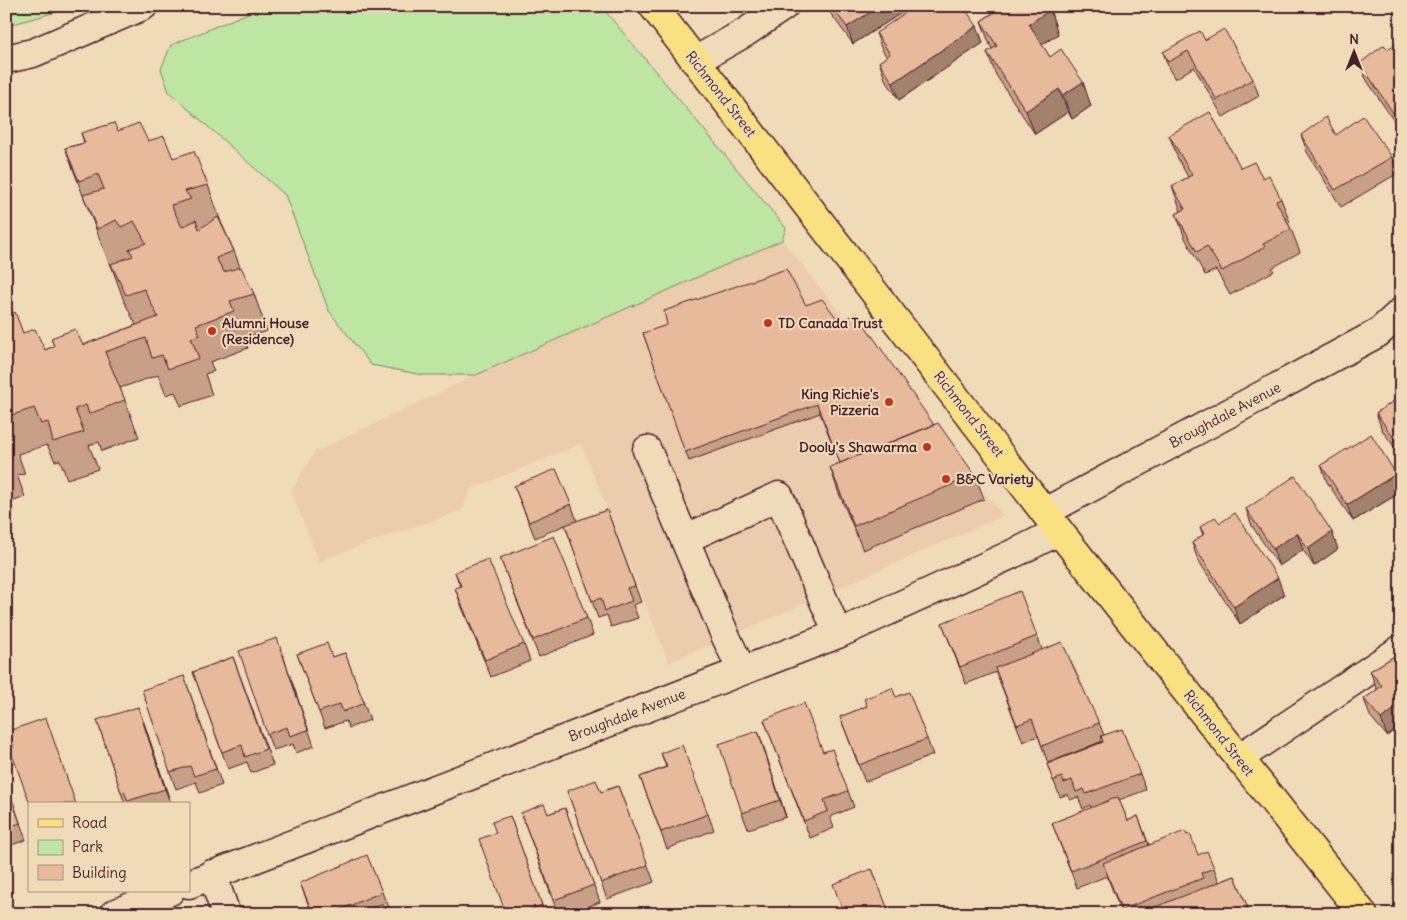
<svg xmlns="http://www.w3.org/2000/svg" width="1407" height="920" font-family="Delius,sans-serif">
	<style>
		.built { fill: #ebcdad }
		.green { fill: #bce6a2; stroke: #838266 }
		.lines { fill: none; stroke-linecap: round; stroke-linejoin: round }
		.minor-casing { stroke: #4a1f2b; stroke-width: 31 }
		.major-casing { stroke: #4a1f2b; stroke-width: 31 }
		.minor { stroke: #f0dbb9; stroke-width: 28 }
		.major { stroke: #f9e181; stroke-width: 28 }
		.wall { fill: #c8a086; stroke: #4a1f2b }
		.shaded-wall { fill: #a2826d; stroke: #4a1f2b }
		.building { fill: #e8ba9c; stroke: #4a1f2b }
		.poi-dot { fill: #c8321e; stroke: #f0dbb9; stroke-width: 2 }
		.labels { text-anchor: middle; stroke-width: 4; stroke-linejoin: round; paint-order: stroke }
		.street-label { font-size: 14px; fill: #4a1f2b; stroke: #f0dbb9 }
		.poi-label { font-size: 14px; font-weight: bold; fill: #4a1f2b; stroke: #f0dbb9; text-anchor: start }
	</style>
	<rect width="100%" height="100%" fill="#f0dbb9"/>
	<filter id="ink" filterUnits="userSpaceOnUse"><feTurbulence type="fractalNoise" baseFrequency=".02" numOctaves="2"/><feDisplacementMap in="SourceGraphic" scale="10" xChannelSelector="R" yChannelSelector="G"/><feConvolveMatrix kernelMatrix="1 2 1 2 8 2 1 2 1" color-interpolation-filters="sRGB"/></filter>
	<g filter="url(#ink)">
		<path class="built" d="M782 240 1003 516 669 663 581 444 471 489 462 511 369 542 319 562 291 491 315 452 476 375Z"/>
		<path class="green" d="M6 6H78L6 26Z
			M265 6H601L786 228 782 240 476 375H423L371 365 329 311 285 195 169 92 161 69 171 45Z"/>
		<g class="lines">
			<g class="minor-casing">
				<path id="minor" d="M6 59 33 53 143 6
					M695 61 746 32 784 6
					M647 450 725 635 742 671
					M1045 512 1378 333 1401 312
					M685 539 779 496 838 634
					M1239 758 1401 649
					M212 874 226 914
					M189 884 838 634 1021 550 1059 531
					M114 914 170 891"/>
			</g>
			<g class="major-casing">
				<path id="major" d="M653 6 1059 531 1363 914"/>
			</g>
			<use href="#minor" class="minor"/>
			<use href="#major" class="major"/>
		</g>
		<path class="wall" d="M825 6H912L853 44Z
			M999 6H1047L1050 10 1058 34 1042 45 1050 57 1091 106 1072 119 1068 112 1035 134 996 75 987 52 992 49 990 45 981 21 1000 8Z
			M977 26 983 43 899 100 885 79 879 62 887 57 882 50 876 33Z
			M1205 40 1253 79 1259 96 1223 117 1194 67 1175 79 1169 69 1163 52Z
			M1401 47V132L1366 79 1360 63 1388 49Z
			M118 131 148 141 173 158 208 185 221 222 234 251 240 267 254 294 267 331 244 338 248 348 210 362 214 371 205 374 212 395 181 406 175 392 166 395 158 375 120 388 139 437 102 451 99 442 89 445 98 469 67 479 60 460 55 461 47 445 18 454 25 474 17 475 25 497 6 504V315L23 333 45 350 54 346 51 338 83 345 136 325 124 301 111 265H110L97 232 65 148 84 143 81 133Z
			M1169 135 1263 178 1281 199 1290 222 1288 223 1291 229 1300 252 1272 268 1274 271 1230 295 1216 270 1205 275 1185 238 1176 214 1181 211 1172 186 1188 177 1178 159Z
			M1301 135H1336L1392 157 1398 173 1341 207 1307 152Z
			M806 305 839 321 934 425 975 475 984 499 863 550 838 491 830 467 840 463 820 413 689 461 643 333Z
			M1401 396V456L1382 430 1376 413Z
			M1321 465 1396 474 1401 486V492L1353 521 1327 482Z
			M514 486 571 504 577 521 607 510 641 602 633 605 638 618 611 627 607 615 598 618 565 525 535 538Z
			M1246 509 1338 549 1314 566 1303 550 1279 566 1252 526Z
			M1200 527 1284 595 1240 624 1198 560 1192 543 1203 535Z
			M500 558 587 618 593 635 539 657Z
			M455 572 524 644 530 661 491 677 461 605 455 588 460 586Z
			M942 623 1037 636 1042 649 1099 723 1104 735 1140 774 1146 790 1119 800 1128 821 1138 816 1149 845 1187 835 1198 855 1214 868 1219 882 1235 876 1250 914H1122L1107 876 1077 888 1052 823 1091 808 1090 805 1083 809 1078 797 1070 800 1068 794 1060 797 1047 764 1103 741 1048 763 1038 736 1023 742 996 672 966 684Z
			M1401 652 1387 736 1370 716 1364 699 1377 690 1370 671Z
			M345 653 370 720 349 728 346 721 325 728 297 654 332 657Z
			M283 655 314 746 296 753 293 744 273 750 267 734Z
			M233 657 273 765 251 773 247 762 228 769 193 672Z
			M184 676 222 785 200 793 196 782 176 789 170 772Z
			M896 697 927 739 933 755 865 782 840 717 867 706Z
			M97 720 144 723 171 804H125Z
			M764 720 823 752 848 791 854 807 830 817 834 828 810 838Z
			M758 731 786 817 748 829 742 813Z
			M661 753 708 814 714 830 667 849 640 777 666 767Z
			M6 781 26 840 6 847Z
			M618 786 654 882 607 899 567 791 601 792Z
			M565 808 600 902 568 914H558L521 813 548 814Z
			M510 816 545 914H506Z
			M872 869 889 914H844Z
			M300 883 382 892 391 914H312Z"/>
		<path class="shaded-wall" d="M880 6H912L853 44 847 27Z
			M1050 10 1058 34 1037 48 1029 24Z
			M977 26 983 43 899 100 893 83Z
			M1083 82 1091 106 1072 119 1063 95Z
			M1059 89 1068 112 1035 134 1026 111Z
			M1396 474 1401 486V492L1353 521 1347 505Z
			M1332 532 1338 549 1314 566 1308 549Z
			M1297 533 1303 550 1279 566 1273 549Z
			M1278 578 1284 595 1240 624 1234 607Z
			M1401 705V726L1387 736 1381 719Z
			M138 707 144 723 171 804 165 789Z
			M758 731 764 748 786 817 780 800Z"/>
		<path class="building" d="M831 6H880L847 27Z
			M915 6H963L977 26 893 83 879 62 890 54 876 33Z
			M1004 6H1047L1050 10 1029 24 1050 57 1061 49 1083 82 1063 95 1059 89 1026 111 987 52 997 46 981 21Z
			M1224 29 1253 79 1217 100 1188 51 1168 62 1163 52 1200 31 1205 40Z
			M1395 44 1401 47V125L1360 63 1384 45 1388 49Z
			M1210 112 1241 168 1254 162 1263 178 1269 175 1281 199 1276 201 1291 229 1263 244 1265 247 1222 271 1207 246 1197 252 1176 214 1185 209 1172 186 1192 175 1169 135Z
			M1363 116 1392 157 1335 190 1301 135 1326 117 1336 135Z
			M114 123 118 131 139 123 148 141 164 136 173 158 194 151 208 185 185 191 191 199 171 205 182 227 196 220 199 229 218 217 234 251 216 258 224 272 241 267 254 294 230 301 234 311 196 325 200 335 191 338 199 358 168 369 162 355 152 358 146 338 105 352 125 400 89 414 86 405 75 409 84 432 53 442 48 422 41 424 34 408 6 417V315L15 312 23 333 35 329 45 350 54 346 51 338 75 329 83 345 158 317 144 289 126 295 111 264 133 256 129 249 146 243 134 221 121 227 116 220 97 229 83 195 104 189 98 174 79 181 65 148 85 143 81 133Z
			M786 269 806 305 822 299 839 321 857 314 934 425 840 463 817 404 685 452 643 333 667 325 664 311Z
			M1401 396V448L1376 413Z
			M938 423 975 475 854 526 830 467Z
			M6 425 11 437H6Z
			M1371 434 1396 474 1347 505 1321 465Z
			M6 447 12 461 6 462Z
			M556 469 571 504 529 522 514 486Z
			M1295 476 1332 532 1308 549 1297 533 1273 549 1246 509Z
			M607 510 635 586 627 588 632 601 605 611 601 598 592 601 565 525Z
			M1235 513 1278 578 1234 607 1192 543 1204 534 1200 527 1215 517 1220 523Z
			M554 536 587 618 533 640 500 558Z
			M488 559 524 644 485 660 455 588 461 586 455 572Z
			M1020 591 1037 636 960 667 942 623Z
			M277 638 308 730 290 736 287 727 267 734 239 651Z
			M1062 642 1099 723 1042 746 1032 719 1017 725 995 668Z
			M327 643 332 657 345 653 364 703 343 712 340 704 319 712 297 654Z
			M1401 652V705L1381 719 1364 699 1382 686 1370 671Z
			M233 657 266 749 245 757 242 745 222 752 193 672Z
			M184 676 216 769 194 776 190 766 170 772 142 690Z
			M892 688 896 697 909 692 927 739 859 765 840 717 867 706 864 699Z
			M804 703 823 752 832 749 848 791 824 800 828 811 804 821 764 720Z
			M138 707 165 789 128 801 124 791 121 792 97 720Z
			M46 718 76 804H30L10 749 14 747 8 731Z
			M1122 729 1140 774 1086 794 1084 789 1076 792 1072 780 1064 783 1062 777 1053 781 1047 764 1103 742 1101 736Z
			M758 731 780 800 742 813 719 744Z
			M682 745 708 814 661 832 640 777 667 767 661 753Z
			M596 780 601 792 618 786 648 865 601 883 567 791Z
			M6 783 20 823 6 828Z
			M1118 797 1128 821 1138 816 1147 841 1071 871 1052 823Z
			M544 804 548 814 565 808 594 885 554 900 521 813Z
			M510 816 542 905 519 914H506L479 839 496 833 492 822Z
			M1185 831 1187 835 1190 834 1198 855 1207 851 1214 868 1201 873 1203 878 1121 910 1103 863Z
			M367 855 382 892 330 914H313L300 883Z
			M872 869 887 907 875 912 876 914H844L833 884Z
			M1235 876 1248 908 1234 913 1235 914H1158L1155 907Z
			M387 902 391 914H355Z"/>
	</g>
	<g class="poi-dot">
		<circle cx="768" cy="323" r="5"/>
		<circle cx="212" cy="331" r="5"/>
		<circle cx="889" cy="402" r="5"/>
		<circle cx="927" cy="447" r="5"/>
		<circle cx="946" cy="479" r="5"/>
	</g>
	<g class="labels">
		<g class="street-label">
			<text transform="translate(721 94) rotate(52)" y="5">Richmond Street</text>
			<text transform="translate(969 414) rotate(52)" y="5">Richmond Street</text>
			<text transform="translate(1225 415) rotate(-28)" y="5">Broughdale Avenue</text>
			<text transform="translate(627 715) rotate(-21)" y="5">Broughdale Avenue</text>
			<text transform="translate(1219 733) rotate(52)" y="5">Richmond Street</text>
		</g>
		<g class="poi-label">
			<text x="222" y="328">Alumni House<tspan x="222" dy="16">(Residence)</tspan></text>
			<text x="778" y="328">TD Canada Trust</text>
			<text x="879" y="399" text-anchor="end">King Richie's<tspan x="879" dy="16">Pizzeria</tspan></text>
			<text x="917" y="452" text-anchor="end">Dooly's Shawarma</text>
			<text x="956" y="484">B&amp;C Variety</text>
		</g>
	</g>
	<rect width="1407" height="920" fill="none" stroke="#f0dbb9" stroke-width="25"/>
	<rect x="12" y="12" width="1382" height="895" fill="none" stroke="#4a1f2b" stroke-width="2" filter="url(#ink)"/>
	<rect x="28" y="802" width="162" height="90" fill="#f0dbb9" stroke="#ae9080"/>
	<rect x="38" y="819" width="25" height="8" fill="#f9e181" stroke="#ae9080"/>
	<text x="72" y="828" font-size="15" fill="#4a1f2b">Road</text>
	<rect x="38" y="840" width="25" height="15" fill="#bce6a2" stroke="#ae9080"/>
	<text x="72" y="852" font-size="15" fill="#4a1f2b">Park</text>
	<rect x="38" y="865" width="25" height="15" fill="#e8ba9c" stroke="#ae9080"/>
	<text x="72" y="878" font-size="15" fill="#4a1f2b">Building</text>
	<g transform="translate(1354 52)" stroke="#f0dbb9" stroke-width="4" paint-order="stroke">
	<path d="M0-4L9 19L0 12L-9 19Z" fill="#4a1f2b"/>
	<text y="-8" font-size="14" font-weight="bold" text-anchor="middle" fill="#4a1f2b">N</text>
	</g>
</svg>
